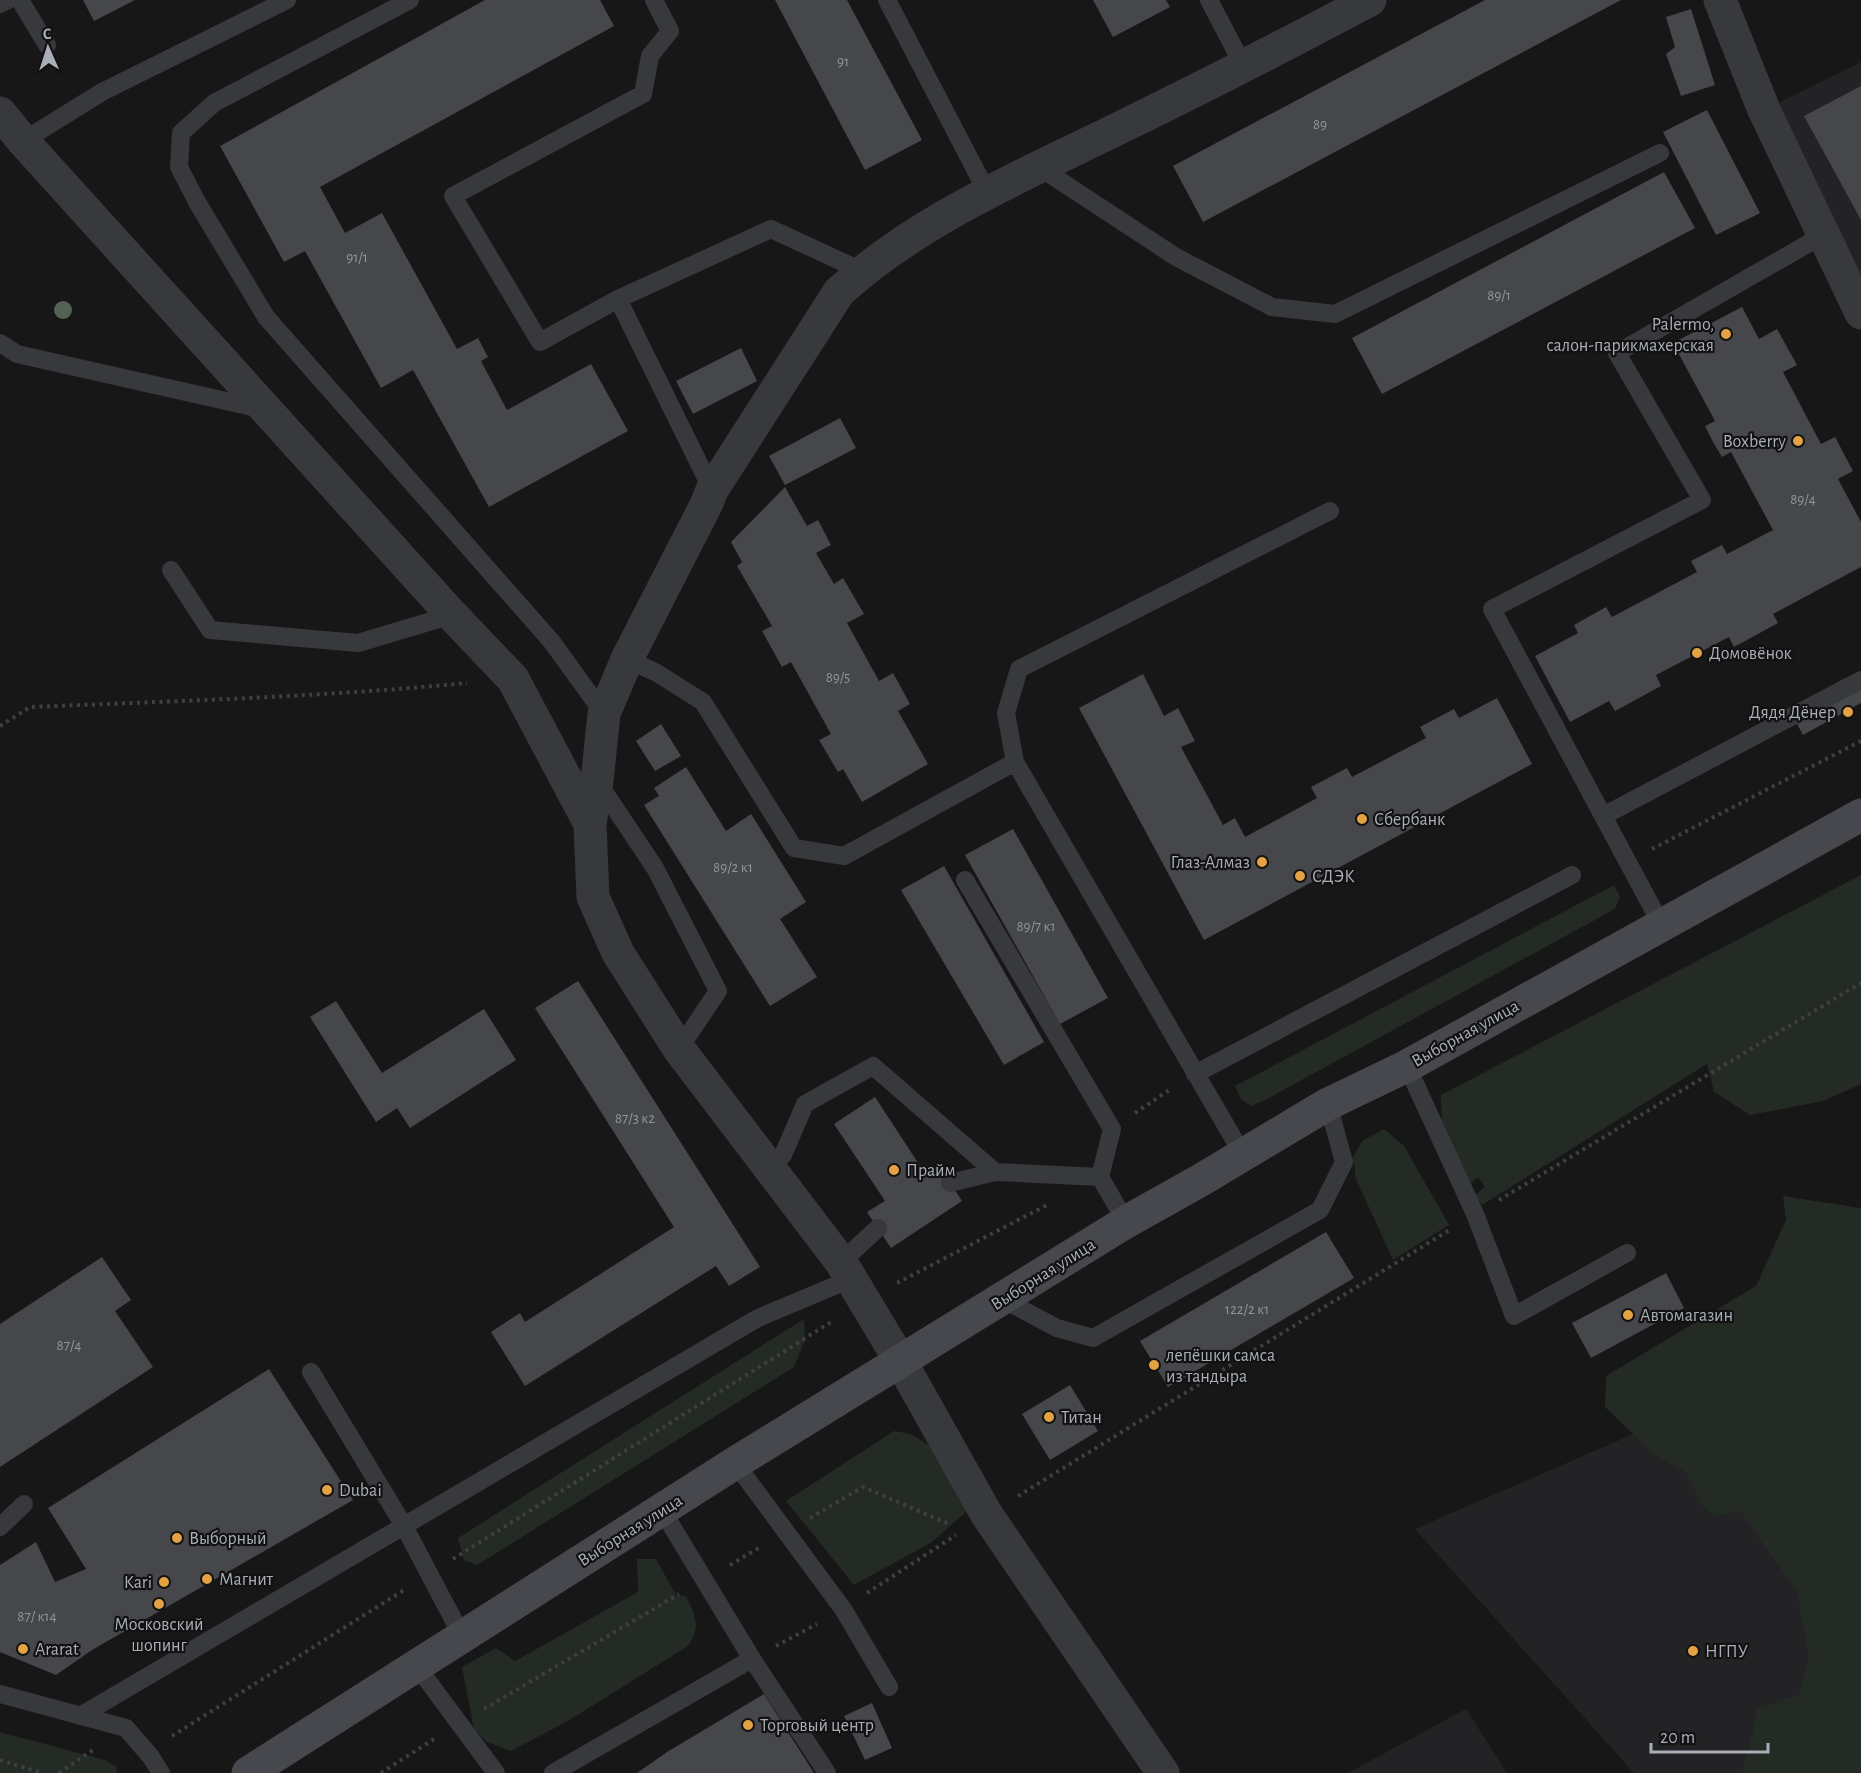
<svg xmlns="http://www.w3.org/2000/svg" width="1861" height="1773" font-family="'Alegreya Sans',sans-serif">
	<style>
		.built { fill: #232325 }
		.green { fill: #232b24 }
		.building { fill: #46474b }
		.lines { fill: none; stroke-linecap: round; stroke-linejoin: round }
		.path { stroke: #3e4044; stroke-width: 4; stroke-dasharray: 3 4.5; stroke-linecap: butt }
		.service { stroke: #38393d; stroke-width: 18 }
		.minor { stroke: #38393d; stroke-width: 33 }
		.secondary { stroke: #46484d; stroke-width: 33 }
		.tree { fill: #526353 }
		.poi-dot { fill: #e3a244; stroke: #121213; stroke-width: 2 }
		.labels { text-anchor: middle; stroke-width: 4.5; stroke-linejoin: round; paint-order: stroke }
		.number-label { font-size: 15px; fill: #91959c }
		.poi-label { font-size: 18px; fill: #aaafb7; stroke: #121213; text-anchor: start }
		.street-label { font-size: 18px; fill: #aaafb7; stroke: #121213 }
	</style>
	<rect width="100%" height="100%" fill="#171718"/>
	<path class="built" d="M1861 62V307L1764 110Z
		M1861 1335V1773H1634L1415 1529Z
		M1466 1709 1507 1773H1348Z"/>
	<path class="green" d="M1861 875V1084L1823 1101 1750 1115 1714 1092 1707 1064 1482 1205 1475 1195 1485 1187 1478 1177 1470 1184 1442 1135 1441 1095Z
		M1614 885 1620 897 1615 909 1265 1100 1251 1106 1241 1099 1235 1086Z
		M1384 1129 1404 1146 1449 1225 1393 1260 1355 1177V1167L1352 1159 1362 1141Z
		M1783 1196 1861 1208V1773H1742L1752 1736 1756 1710 1799 1694 1809 1659 1797 1592 1740 1511 1715 1516 1703 1506 1686 1472 1656 1456 1605 1407 1606 1376 1756 1286 1786 1220Z
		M804 1319 805 1340 794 1367 477 1565 464 1560 458 1538Z
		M894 1431 911 1434 938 1451 967 1511 932 1542 854 1585 786 1501Z
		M637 1559H656L676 1595 686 1596C695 1616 702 1625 688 1646L568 1721 511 1751 487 1742 474 1730 462 1667 496 1648 515 1661 638 1592Z
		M0 1732 105 1760 116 1766 117 1773H0Z"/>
	<path class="building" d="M83 0H135L94 21Z
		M485 0H600L614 26 320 187 345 233 382 213 457 349 478 338 488 357 481 361 507 410 591 364 628 431 489 507 413 370 381 388 305 251 284 262 220 146Z
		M775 0H847L922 140 865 170Z
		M1093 0H1166L1170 7 1113 37Z
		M1485 0H1621L1203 222 1173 166Z
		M1691 9 1715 85 1681 96 1666 54 1675 47 1666 17Z
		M1861 86V220L1804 116Z
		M1707 110 1760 213 1716 235 1663 132Z
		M1664 172 1695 228 1382 394 1352 338Z
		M1742 307 1759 339 1777 329 1797 365 1783 372 1821 444 1835 437 1853 471 1838 479 1861 522V567L1773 614 1778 623 1734 647 1729 637 1656 675 1661 686 1615 711 1609 701 1570 722 1535 656 1578 633 1574 625 1606 607 1612 617 1697 572 1691 561 1722 545 1727 554 1773 530 1731 452 1722 457 1713 442 1705 426 1715 421 1673 343Z
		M741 348 757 381 693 414 676 381Z
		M840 418 856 448 785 485 769 456Z
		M785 487 807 526 818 520 831 545 816 553 834 584 843 578 864 614 847 623 879 681 893 673 910 704 898 711 928 764 862 802 843 769 838 772 819 740 831 734 791 662 782 667 762 631 772 626 737 566 742 562 731 542Z
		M1143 674 1164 716 1178 708 1195 741 1181 747 1223 825 1235 818 1245 837 1317 798 1311 787 1347 768 1352 777 1426 738 1420 727 1454 709 1459 718 1497 698 1532 764 1204 940 1079 708Z
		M1861 689V703L1803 735 1797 724Z
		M661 724 681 756 655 771 636 741Z
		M686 767 726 831 751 814 806 902 780 919 817 977 770 1006 644 805 659 796 654 788Z
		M1013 829 1108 998 1060 1024 965 855Z
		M944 866 1044 1042 1004 1065 901 890Z
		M578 981 760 1267 729 1286 716 1266 525 1386 491 1332 520 1313 525 1322 674 1227 535 1008Z
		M336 1001 382 1073 484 1009 516 1060 410 1128 397 1108 376 1122 310 1017Z
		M875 1097 926 1175 939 1166 962 1201 891 1248 867 1212 885 1201 834 1124Z
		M1326 1232 1354 1278 1168 1387 1140 1341Z
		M102 1257 131 1300 115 1311 153 1367 0 1467V1324Z
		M1666 1273 1684 1308 1591 1358 1572 1323Z
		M269 1369 353 1500 92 1650 56 1675 0 1652V1565L36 1542 55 1582 86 1569 48 1508Z
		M1070 1385 1098 1431 1050 1460 1022 1414Z
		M764 1694 814 1773H637L667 1752Z
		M872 1703 892 1748 865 1760 844 1716Z"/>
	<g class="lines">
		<path class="path" d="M0 726 30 707C176 701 322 697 467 683
			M1652 849 1861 741
			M1135 1113 1171 1089
			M1499 1200 1861 983
			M897 1283 1047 1205
			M1018 1496 1451 1229
			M810 1518 863 1487 949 1524
			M453 1559 831 1322
			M730 1565 762 1546
			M867 1593 956 1535
			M776 1646 817 1624
			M484 1709 679 1594
			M172 1736 404 1590
			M0 1760 42 1773
			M59 1773 93 1750
			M381 1773 434 1739"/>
		<path class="service" d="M20 0 47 45
			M410 0 214 103 181 133 179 167 197 202 266 317 552 642 604 714
			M654 0 670 31 650 56 643 94 453 196 540 342 618 299 712 490
			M887 0 987 192
			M1209 0 1244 67
			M0 4 8 0
			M23 141 102 92 287 0
			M1039 167 1176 257 1272 307 1335 314 1660 153
			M618 299 771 229 862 271
			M0 343 17 354 262 409
			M171 570 210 630 358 643 452 615
			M627 659 657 673 703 702 794 848 844 856 1015 762
			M597 781 655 868 718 991 679 1049
			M1603 816 1861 680
			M965 880 1112 1129 1100 1177 1126 1222
			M1661 924 1492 609 1702 500 1617 353 1825 234
			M1407 1066 1475 1214 1514 1316 1627 1253
			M1195 1074 1572 875
			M1243 1155 1015 762 1006 713 1019 669 1330 511
			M769 1168 783 1155 805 1104 873 1066 995 1172
			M950 1183 995 1172 1100 1177
			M841 1262 878 1228
			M1002 1299 1057 1328 1093 1338 1320 1210 1344 1162 1328 1104
			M311 1372 404 1526 462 1636
			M735 1463 843 1609 889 1687
			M662 1510 752 1659 827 1773
			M0 1527 24 1504
			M416 1665 496 1773
			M0 1694 126 1728 151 1757 161 1773
			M80 1716 758 1318 851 1279
			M553 1773 752 1659"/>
		<path class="minor" d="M1720 0 1764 110 1861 313
			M0 113 23 141 452 615 513 679 590 824
			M1163 1773 987 1515 901 1362 841 1262 679 1049 618 953 593 897 590 824 597 781 604 714 627 659 707 503 712 490 839 292C916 222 1011 181 1103 136 1193 92 1282 47 1370 0"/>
		<path class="secondary" d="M248 1773 735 1463 1126 1222 1201 1180 1328 1104 1407 1066 1861 815"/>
	</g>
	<circle class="tree" cx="63" cy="310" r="9"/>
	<g class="poi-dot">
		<circle cx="1726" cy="334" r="6"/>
		<circle cx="1798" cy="441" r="6"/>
		<circle cx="1697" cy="653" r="6"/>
		<circle cx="1848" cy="712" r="6"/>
		<circle cx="1362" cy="819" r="6"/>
		<circle cx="1262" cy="862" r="6"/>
		<circle cx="1300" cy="876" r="6"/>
		<circle cx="894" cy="1170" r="6"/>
		<circle cx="1628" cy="1315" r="6"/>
		<circle cx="1154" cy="1365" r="6"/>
		<circle cx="1049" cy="1417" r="6"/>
		<circle cx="327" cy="1490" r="6"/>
		<circle cx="177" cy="1538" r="6"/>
		<circle cx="207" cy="1579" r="6"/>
		<circle cx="164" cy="1582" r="6"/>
		<circle cx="159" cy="1604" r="6"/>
		<circle cx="23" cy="1649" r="6"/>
		<circle cx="1693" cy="1651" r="6"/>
		<circle cx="748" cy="1725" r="6"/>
	</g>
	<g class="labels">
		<g class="number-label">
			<text x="843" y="66">91</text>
			<text x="1320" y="129">89</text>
			<text x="357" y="262">91/1</text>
			<text x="1499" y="300">89/1</text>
			<text x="1803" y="504">89/4</text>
			<text x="838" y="682">89/5</text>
			<text x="733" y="872">89/2 к1</text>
			<text x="1036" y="931">89/7 к1</text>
			<text x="635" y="1123">87/3 к2</text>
			<text x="1247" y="1314">122/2 к1</text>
			<text x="69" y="1350">87/4</text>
			<text x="37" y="1621">87/ к14</text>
		</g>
		<g class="poi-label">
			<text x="1714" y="330" text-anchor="end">Palermo,<tspan x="1714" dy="21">салон-парикмахерская</tspan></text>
			<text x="1786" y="447" text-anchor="end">Boxberry</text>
			<text x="1709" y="659">Домовёнок</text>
			<text x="1836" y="718" text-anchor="end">Дядя Дёнер</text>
			<text x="1374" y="825">Сбербанк</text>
			<text x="1250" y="868" text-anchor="end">Глаз-Алмаз</text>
			<text x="1312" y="882">СДЭК</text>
			<text x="906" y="1176">Прайм</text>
			<text x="1640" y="1321">Автомагазин</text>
			<text x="1166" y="1361">лепёшки самса<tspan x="1166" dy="21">из тандыра</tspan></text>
			<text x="1061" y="1423">Титан</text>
			<text x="339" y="1496">Dubai</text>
			<text x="189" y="1544">Выборный</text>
			<text x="219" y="1585">Магнит</text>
			<text x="152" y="1588" text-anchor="end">Kari</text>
			<text x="159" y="1630" text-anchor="middle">Московский<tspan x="159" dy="21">шопинг</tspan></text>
			<text x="35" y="1655">Ararat</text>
			<text x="1705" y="1657">НГПУ</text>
			<text x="760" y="1731">Торговый центр</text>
		</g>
		<g class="street-label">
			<text transform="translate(1465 1033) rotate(-29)" y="6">Выборная улица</text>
			<text transform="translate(1043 1274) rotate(-32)" y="6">Выборная улица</text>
			<text transform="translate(630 1530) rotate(-32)" y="6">Выборная улица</text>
		</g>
	</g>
	<g transform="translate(48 48) rotate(357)" stroke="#121213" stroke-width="4.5" paint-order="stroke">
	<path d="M0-4.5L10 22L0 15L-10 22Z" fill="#aaafb7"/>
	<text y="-9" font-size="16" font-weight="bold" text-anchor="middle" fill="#aaafb7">С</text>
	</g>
	<path d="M1651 1743v9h117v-9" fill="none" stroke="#aaafb7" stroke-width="3"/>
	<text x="1660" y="1743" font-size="18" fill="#aaafb7" stroke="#121213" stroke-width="4.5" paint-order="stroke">20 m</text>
</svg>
